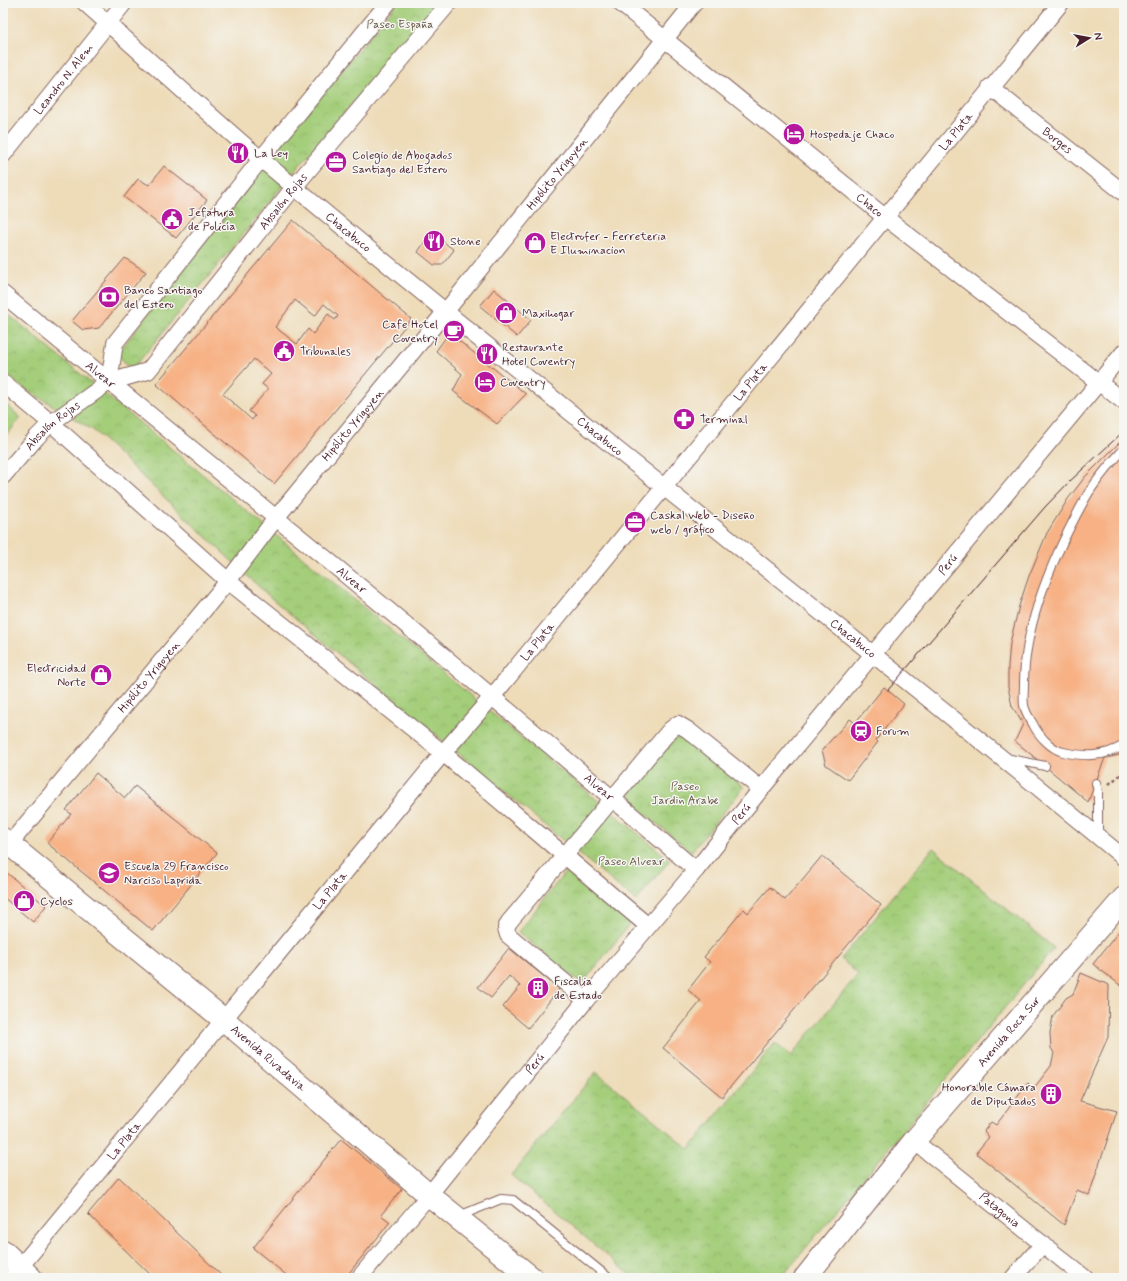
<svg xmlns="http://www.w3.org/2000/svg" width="1127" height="1281" font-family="Mynerve,sans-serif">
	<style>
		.park { fill: url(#park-crowns); stroke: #777652 }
		.building { fill: #f7b184; fill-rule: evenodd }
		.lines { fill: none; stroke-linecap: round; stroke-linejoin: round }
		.lane-casing { stroke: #83615d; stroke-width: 10 }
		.street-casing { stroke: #83615d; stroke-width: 18 }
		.secondary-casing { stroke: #83615d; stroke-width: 24 }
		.primary-casing { stroke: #83615d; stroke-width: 24 }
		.path { stroke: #83615d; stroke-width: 2.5; stroke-dasharray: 3 3; stroke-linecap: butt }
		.lane { stroke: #fff; stroke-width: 8 }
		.street { stroke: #fff; stroke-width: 16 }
		.secondary { stroke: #fff; stroke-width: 22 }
		.primary { stroke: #fff; stroke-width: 22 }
		.tram { stroke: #4a1f2b; stroke-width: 1 }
		.labels { text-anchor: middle; stroke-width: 3; stroke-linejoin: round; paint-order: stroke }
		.park-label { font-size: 12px; fill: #655443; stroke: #f6f6f2 }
		.street-label { font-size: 12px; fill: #4a1f2b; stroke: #f6f6f2 }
		.poi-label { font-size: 12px; fill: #4a1f2b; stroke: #f6f6f2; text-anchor: start }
	</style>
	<defs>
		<pattern id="park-crowns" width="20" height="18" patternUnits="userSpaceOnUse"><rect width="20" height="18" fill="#a4ce7a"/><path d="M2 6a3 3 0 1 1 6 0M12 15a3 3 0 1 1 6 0" fill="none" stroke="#8fb06a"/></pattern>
	</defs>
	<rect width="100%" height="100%" fill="#f6f6f2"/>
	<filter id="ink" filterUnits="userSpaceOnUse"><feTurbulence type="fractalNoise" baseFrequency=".025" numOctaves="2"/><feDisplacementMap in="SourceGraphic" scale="8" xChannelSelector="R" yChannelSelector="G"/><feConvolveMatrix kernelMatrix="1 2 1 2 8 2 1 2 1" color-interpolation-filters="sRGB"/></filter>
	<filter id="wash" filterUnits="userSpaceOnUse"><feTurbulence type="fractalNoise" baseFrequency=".012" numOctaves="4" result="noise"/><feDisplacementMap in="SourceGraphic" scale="16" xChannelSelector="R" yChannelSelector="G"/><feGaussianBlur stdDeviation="0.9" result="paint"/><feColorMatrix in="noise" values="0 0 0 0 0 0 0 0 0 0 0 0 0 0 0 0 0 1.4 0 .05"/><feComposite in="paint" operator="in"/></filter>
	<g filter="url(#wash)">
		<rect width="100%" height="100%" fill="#eedcb9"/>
		<path class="park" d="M397 3H439L298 167 132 370 117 354 284 141Z
			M3 310 670 860 636 901 271 598 93 430 19 385 3 371Z
			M3 402 21 418 3 439Z
			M679 734 744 787 691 852 626 798Z
			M933 848 1054 948 781 1278H634L511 1175 596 1072 689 1149 775 1043 791 1056 858 974 841 959Z
			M567 870 631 922 582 984 518 932Z"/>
		<g id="blocks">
			<path class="building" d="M164 166 207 200 176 238 124 197 138 179 149 185Z
				M293 220 411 319 274 484 156 384ZM295 300 315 316 324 304 338 316 335 320 328 314 313 334 308 329 297 344 275 327ZM254 359 271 374 262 384 268 389 249 411 255 416 252 420 223 394Z
				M431 232 454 250 442 265H434L418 252Z
				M125 258 146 272 99 328 83 330 72 321Z
				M494 289 531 320 517 337 480 306Z
				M449 333 526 394 497 424 453 391 462 374 436 351Z
				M1124 438V754L1105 758 1088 802 1015 741 1023 724 1012 706 1008 687V666L1010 643 1019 606 1029 576 1047 533 1068 499 1085 477Z
				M884 687 904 704 876 740 878 742 848 780 826 765 822 750 850 719 855 723Z
				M96 773 125 798 135 786 217 853 153 931 47 843 71 814 66 810Z
				M822 856 881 905 722 1097 663 1048 701 1001 688 990 710 962 704 957 744 909 748 913 770 887 785 900Z
				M6 872 46 906 33 922 3 897V873Z
				M1124 925V988L1093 964Z
				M509 948 559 989 528 1028 503 1007 520 986 509 976 491 998 478 987Z
				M1081 973 1109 985 1108 1037 1080 1101 1117 1111 1089 1195 1077 1190 1064 1225 976 1153 989 1137 984 1131 991 1122 996 1125 1028 1083 1034 1088 1051 1066 1054 1053 1051 1048 1050 1033 1053 1016 1066 998 1073 994Z
				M341 1139 402 1189 381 1215 390 1222 345 1278H290L253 1248Z
				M119 1177 221 1275 219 1278H154L88 1214Z"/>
		</g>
	</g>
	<g filter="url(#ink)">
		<use href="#blocks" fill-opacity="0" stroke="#83615d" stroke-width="1"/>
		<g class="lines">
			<g class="lane-casing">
				<path id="lane" d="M1124 449C1109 465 1095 481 1085 499 1055 553 1024 622 1024 684 1024 691 1023 699 1024 705 1025 712 1030 719 1033 724 1038 735 1051 749 1063 752 1085 757 1105 757 1124 745
					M1006 758 1045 766
					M1096 783 1098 792V836
					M459 1216 501 1199 513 1200 609 1278"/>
			</g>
			<g class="street-casing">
				<g id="street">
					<path id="s1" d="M85 3C144 55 202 109 262 160 545 398 839 622 1124 858"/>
					<path id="s2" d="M620 3 886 218 1124 402"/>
					<path id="s3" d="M990 87 1124 193"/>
					<path id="s4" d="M3 155 124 3"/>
					<path id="s5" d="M3 294C93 369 185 443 276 518 418 633 557 751 696 870"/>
					<path d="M109 382 115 343 261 159 388 3"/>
					<path d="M3 383 51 423 228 581 443 753 648 926"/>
					<path id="s6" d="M3 476 37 437 51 423 109 382 148 371 295 186 449 3"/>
					<path id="s7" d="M3 852 228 581 276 518 446 311 694 3"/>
					<path d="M586 1000 508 935 506 928 509 922 670 730 678 724 688 730 761 789"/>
					<path id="s8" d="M914 1141 1085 1278"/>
					<path id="s9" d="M11 1278 443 753 492 697 1061 3"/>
					<path id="s10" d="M359 1278 429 1195 586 1000 696 870 761 789 1124 352"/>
					<path d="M1013 1278 1043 1244"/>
				</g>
			</g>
			<g class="secondary-casing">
				<g id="secondary">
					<path id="s11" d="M805 1278 914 1141 1124 898"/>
				</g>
			</g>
			<g class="primary-casing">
				<g id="primary">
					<path id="s12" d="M3 839 223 1019 429 1195 532 1278"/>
					<path d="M3 1251 31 1278"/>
				</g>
			</g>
			<path class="path" d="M1109 784 1124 772"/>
			<use href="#lane" class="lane"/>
			<use href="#street" class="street"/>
			<use href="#secondary" class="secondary"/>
			<use href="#primary" class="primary"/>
			<path class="tram" d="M888 690 1045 507 1069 482 1124 431"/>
		</g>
	</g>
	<defs>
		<g id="hotel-disc" transform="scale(1.15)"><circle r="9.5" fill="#b5179e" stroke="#f6f6f2"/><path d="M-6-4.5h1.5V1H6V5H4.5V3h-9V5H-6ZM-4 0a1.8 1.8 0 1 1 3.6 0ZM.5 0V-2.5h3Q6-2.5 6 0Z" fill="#fff"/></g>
		<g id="restaurant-disc" transform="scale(1.15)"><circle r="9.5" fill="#b5179e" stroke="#f6f6f2"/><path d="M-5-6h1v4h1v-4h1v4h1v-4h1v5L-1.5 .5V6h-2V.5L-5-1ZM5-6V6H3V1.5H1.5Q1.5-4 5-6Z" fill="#fff"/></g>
		<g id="office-disc" transform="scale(1.15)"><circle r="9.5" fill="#b5179e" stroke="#f6f6f2"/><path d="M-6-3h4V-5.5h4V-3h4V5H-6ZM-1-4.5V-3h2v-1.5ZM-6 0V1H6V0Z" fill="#fff"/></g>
		<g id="civic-disc" transform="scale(1.15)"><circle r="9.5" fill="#b5179e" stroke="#f6f6f2"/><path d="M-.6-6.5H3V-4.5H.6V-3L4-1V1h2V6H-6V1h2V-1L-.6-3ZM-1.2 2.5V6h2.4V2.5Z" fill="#fff"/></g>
		<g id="shop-disc" transform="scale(1.15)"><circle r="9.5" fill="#b5179e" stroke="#f6f6f2"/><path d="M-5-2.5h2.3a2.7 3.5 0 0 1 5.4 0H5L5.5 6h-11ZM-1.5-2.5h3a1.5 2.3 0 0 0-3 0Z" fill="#fff"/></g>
		<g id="bank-disc" transform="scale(1.15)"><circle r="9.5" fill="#b5179e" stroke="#f6f6f2"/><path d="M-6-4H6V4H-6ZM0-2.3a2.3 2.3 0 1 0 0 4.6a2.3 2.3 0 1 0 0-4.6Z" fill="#fff"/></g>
		<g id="cafe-disc" transform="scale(1.15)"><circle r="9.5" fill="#b5179e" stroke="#f6f6f2"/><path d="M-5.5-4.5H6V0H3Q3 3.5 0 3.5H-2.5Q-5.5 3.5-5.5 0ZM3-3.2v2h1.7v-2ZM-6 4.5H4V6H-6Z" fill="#fff"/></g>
		<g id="pharmacy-disc" transform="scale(1.15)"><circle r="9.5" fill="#b5179e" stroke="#f6f6f2"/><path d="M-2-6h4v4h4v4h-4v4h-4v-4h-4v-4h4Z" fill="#fff"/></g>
		<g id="station-disc" transform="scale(1.15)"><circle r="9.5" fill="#b5179e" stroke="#f6f6f2"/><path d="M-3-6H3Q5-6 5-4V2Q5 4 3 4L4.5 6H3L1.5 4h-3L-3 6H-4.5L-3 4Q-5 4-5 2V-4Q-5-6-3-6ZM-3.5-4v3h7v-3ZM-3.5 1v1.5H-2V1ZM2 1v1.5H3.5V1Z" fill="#fff"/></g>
		<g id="school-disc" transform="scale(1.15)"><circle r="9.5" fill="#b5179e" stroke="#f6f6f2"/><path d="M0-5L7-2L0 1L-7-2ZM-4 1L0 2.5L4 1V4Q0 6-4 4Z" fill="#fff"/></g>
		<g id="building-disc" transform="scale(1.15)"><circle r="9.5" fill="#b5179e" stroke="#f6f6f2"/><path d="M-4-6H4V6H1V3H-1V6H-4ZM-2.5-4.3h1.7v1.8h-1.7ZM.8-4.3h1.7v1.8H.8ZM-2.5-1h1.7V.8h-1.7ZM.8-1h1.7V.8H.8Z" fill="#fff"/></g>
	</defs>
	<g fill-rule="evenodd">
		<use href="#hotel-disc" x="794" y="134"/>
		<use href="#restaurant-disc" x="238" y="153"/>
		<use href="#office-disc" x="336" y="162"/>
		<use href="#civic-disc" x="172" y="219"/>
		<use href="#restaurant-disc" x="434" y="241"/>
		<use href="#shop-disc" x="535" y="243"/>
		<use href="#bank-disc" x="109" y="297"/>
		<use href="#shop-disc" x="506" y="313"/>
		<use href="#cafe-disc" x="454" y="331"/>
		<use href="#civic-disc" x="284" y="351"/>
		<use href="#restaurant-disc" x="487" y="354"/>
		<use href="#hotel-disc" x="485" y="382"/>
		<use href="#pharmacy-disc" x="684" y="419"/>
		<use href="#office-disc" x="635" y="522"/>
		<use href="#shop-disc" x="101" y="675"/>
		<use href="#station-disc" x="861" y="731"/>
		<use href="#school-disc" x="109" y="873"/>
		<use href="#shop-disc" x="24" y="901"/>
		<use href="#building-disc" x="538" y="988"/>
		<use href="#building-disc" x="1051" y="1094"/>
	</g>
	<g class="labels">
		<g class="park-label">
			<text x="400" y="28">Paseo España</text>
			<text x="685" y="790">Paseo<tspan x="685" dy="14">Jardin Arabe</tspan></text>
			<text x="631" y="865">Paseo Alvear</text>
		</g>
		<g class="street-label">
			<text dy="4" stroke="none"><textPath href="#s4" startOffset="97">Leandro N. Alem</textPath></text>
			<text dy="4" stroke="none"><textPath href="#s9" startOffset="1486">La Plata</textPath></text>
			<text dy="4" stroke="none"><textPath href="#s3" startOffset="86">Borges</textPath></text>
			<text dy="4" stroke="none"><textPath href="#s7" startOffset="876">Hipólito Yrigoyen</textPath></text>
			<text dy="4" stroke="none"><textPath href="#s6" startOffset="400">Absalón Rojas</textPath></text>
			<text dy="4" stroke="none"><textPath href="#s2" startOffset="321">Chaco</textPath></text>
			<text dy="4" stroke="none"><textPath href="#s1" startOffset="349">Chacabuco</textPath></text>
			<text dy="4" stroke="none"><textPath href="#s5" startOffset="127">Alvear</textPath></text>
			<text dy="4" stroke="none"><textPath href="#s9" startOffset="1162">La Plata</textPath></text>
			<text dy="4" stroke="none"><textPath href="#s7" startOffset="552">Hipólito Yrigoyen</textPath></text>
			<text dy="4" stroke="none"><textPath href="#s6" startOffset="71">Absalón Rojas</textPath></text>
			<text dy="4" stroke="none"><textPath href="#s1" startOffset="673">Chacabuco</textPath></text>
			<text dy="4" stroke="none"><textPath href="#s10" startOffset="925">Perú</textPath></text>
			<text dy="4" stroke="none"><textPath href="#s5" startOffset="451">Alvear</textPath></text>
			<text dy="4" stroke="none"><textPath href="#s1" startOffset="997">Chacabuco</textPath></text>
			<text dy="4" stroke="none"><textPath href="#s9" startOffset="826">La Plata</textPath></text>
			<text dy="4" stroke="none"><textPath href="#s7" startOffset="228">Hipólito Yrigoyen</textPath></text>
			<text dy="4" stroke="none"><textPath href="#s5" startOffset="774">Alvear</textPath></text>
			<text dy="4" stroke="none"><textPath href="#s10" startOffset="601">Perú</textPath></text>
			<text dy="4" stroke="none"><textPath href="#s9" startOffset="502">La Plata</textPath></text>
			<text dy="4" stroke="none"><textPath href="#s11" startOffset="320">Avenida Roca Sur</textPath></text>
			<text dy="4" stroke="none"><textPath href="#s12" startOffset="344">Avenida Rivadavia</textPath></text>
			<text dy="4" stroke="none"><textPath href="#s10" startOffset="277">Perú</textPath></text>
			<text dy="4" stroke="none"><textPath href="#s9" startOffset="178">La Plata</textPath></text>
			<text dy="4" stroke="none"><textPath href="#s8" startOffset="110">Patagonia</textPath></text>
		</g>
		<g class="poi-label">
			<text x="810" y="138">Hospedaje Chaco</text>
			<text x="254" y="157">La Ley</text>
			<text x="352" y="159">Colegio de Abogados<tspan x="352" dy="14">Santiago del Estero</tspan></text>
			<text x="188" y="216">Jefatura<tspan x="188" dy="14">de Policía</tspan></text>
			<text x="550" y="240">Electrofer - Ferreteria<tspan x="550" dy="14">E Iluminacion</tspan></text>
			<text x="450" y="245">Stone</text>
			<text x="124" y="294">Banco Santiago<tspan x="124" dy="14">del Estero</tspan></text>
			<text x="522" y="317">Maxihogar</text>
			<text x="438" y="328" text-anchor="end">Cafe Hotel<tspan x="438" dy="14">Coventry</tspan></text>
			<text x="502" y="351">Restaurante<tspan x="502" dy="14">Hotel Coventry</tspan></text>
			<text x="300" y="355">Tribunales</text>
			<text x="500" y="386">Coventry</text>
			<text x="700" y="423">Terminal</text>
			<text x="650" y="519">Caskal Web - Diseño<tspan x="650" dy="14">web / gráfico</tspan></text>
			<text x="86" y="672" text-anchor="end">Electricidad<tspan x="86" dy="14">Norte</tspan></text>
			<text x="876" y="735">Forum</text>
			<text x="124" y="870">Escuela 29 Francisco<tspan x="124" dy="14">Narciso Laprida</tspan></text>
			<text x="40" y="905">Cyclos</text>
			<text x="554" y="985">Fiscalia<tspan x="554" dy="14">de Estado</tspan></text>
			<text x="1036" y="1091" text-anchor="end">Honorable Cámara<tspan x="1036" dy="14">de Diputados</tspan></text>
		</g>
	</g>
	<rect width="1127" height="1281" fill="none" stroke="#f6f6f2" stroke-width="16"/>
	<g transform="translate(1089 38) rotate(79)" stroke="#f6f6f2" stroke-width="3" paint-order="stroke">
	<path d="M0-3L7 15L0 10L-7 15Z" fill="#4a1f2b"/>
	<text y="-6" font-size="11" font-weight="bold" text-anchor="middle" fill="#4a1f2b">N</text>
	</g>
</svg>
